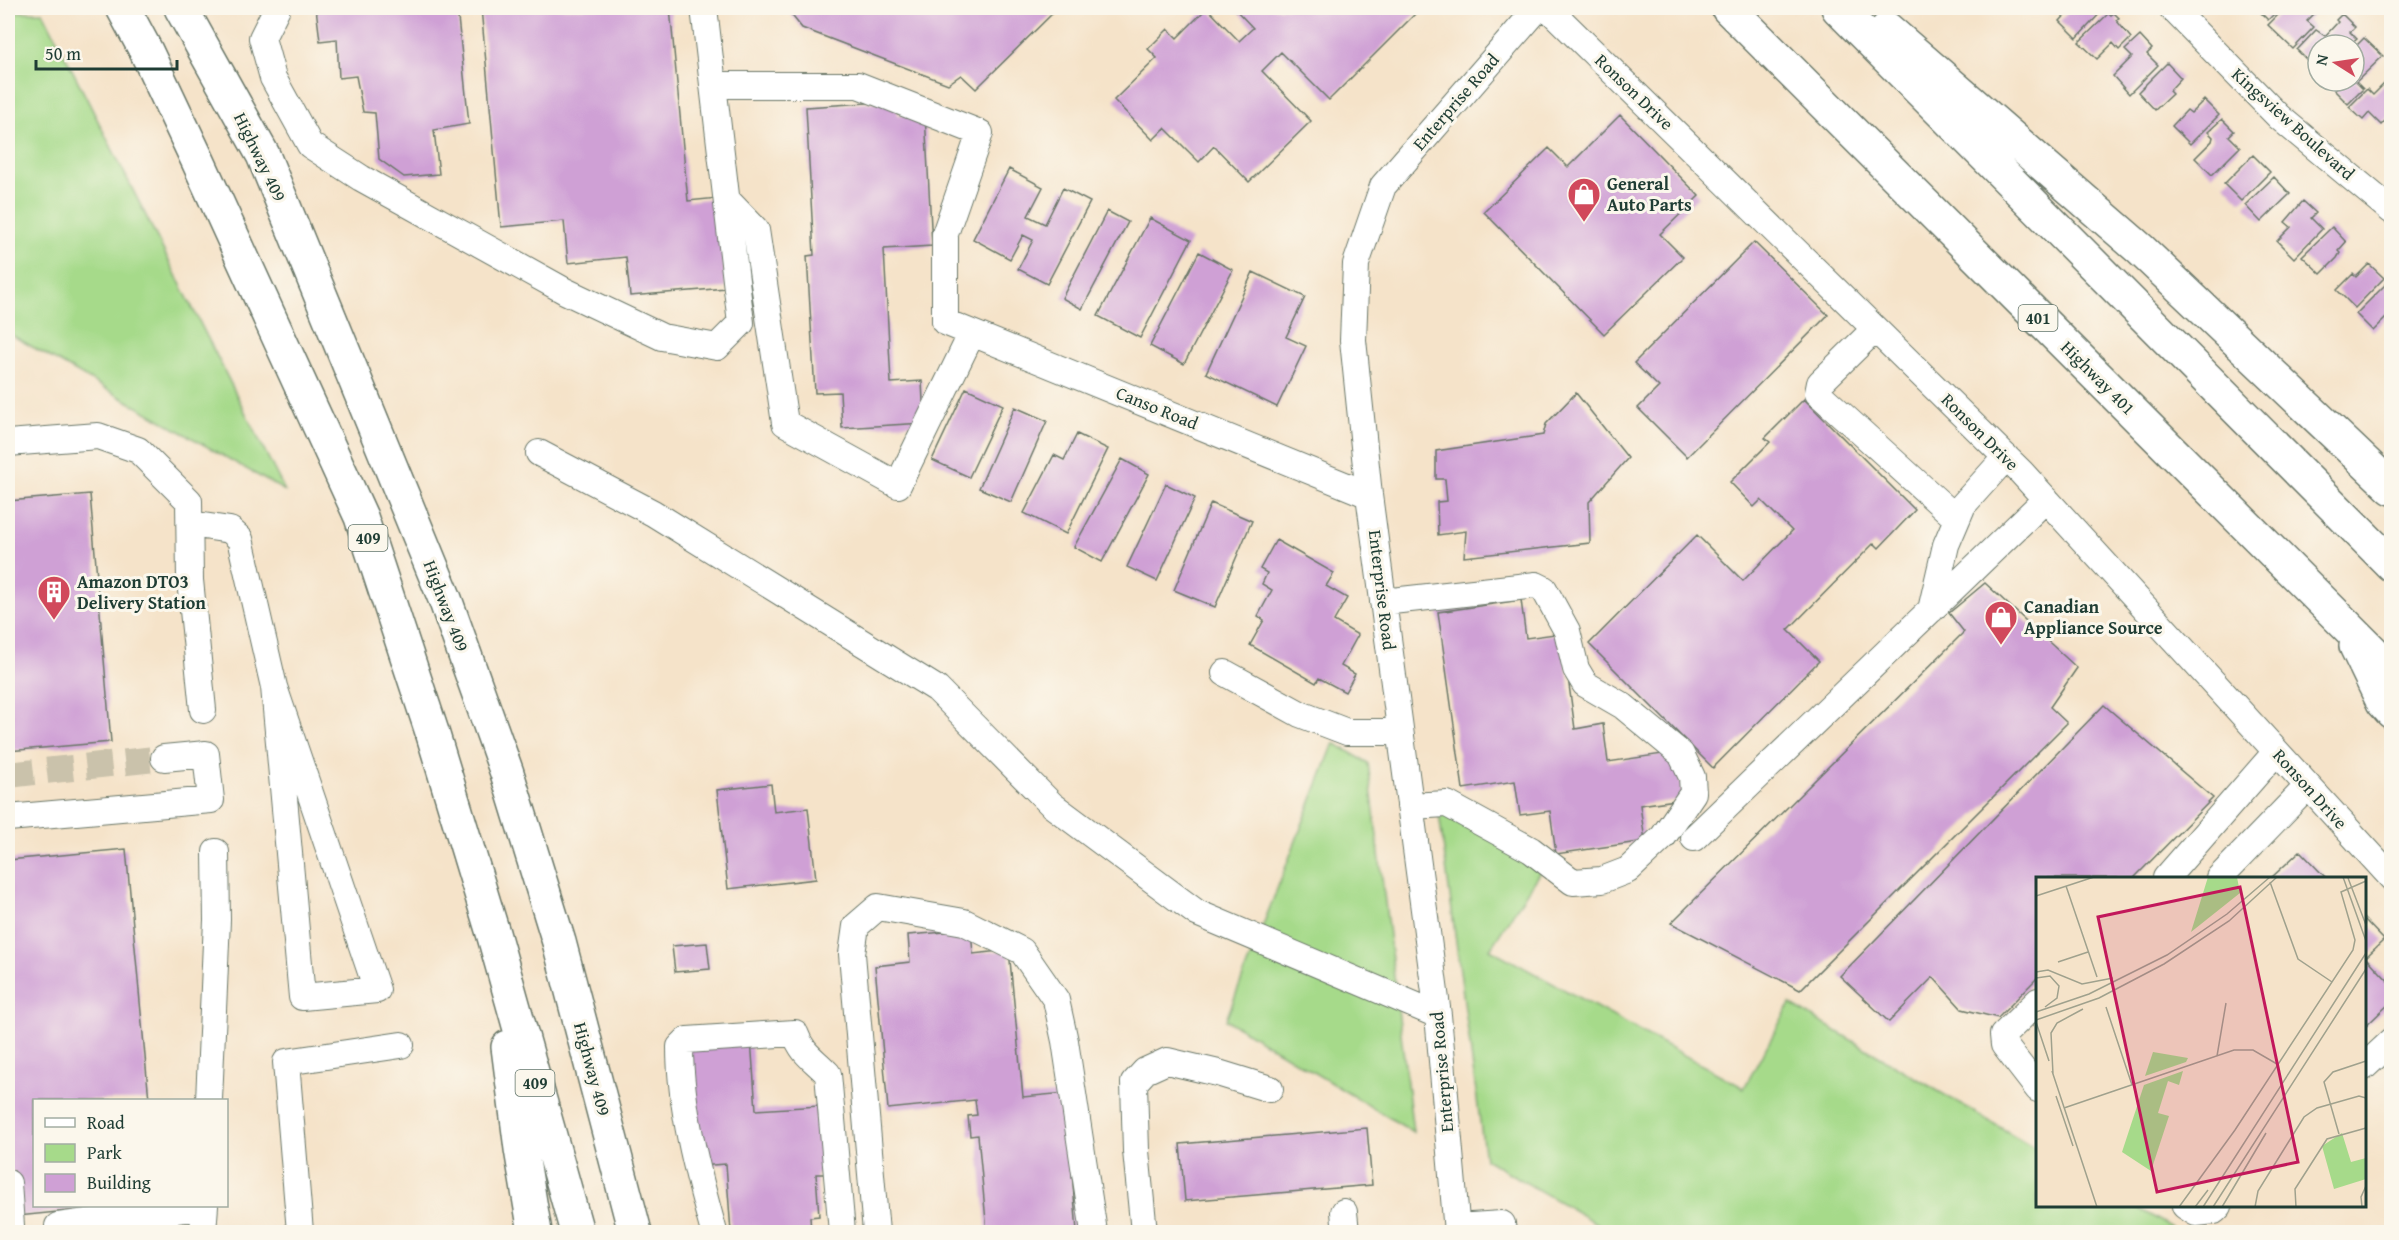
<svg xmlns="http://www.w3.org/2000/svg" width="2399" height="1240" font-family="'Gentium Book Plus',serif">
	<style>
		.green { fill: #a6da8a; stroke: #628c5f; stroke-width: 1.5 }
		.building { fill: #cfa0d5 }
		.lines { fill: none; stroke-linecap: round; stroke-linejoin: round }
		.minor-tunnel { stroke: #cac2ab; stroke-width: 26; stroke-dasharray: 26 13; stroke-linecap: butt }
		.minor-casing { stroke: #6a7768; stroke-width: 28 }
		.highway-casing { stroke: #6a7768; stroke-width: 36 }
		.minor { stroke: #fff; stroke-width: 26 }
		.highway { stroke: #fff; stroke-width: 33 }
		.labels { text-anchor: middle; stroke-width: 6; stroke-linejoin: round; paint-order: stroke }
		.shield { fill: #fbf7ec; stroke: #61756b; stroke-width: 1.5 }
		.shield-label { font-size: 16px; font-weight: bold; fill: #1f3d34 }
		.street-label { font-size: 18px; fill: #1f3d34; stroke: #fbf7ec }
		.poi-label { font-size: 18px; font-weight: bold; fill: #1f3d34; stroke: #fbf7ec; text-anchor: start }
		.inset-road { fill: none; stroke: #9fa18d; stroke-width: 1.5 }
		.view { fill: #c2185b; fill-opacity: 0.15; stroke: #c2185b; stroke-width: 3 }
		.inset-edge { fill: none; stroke: #1f3d34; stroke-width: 3 }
	</style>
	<rect width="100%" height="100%" fill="#fbf7ec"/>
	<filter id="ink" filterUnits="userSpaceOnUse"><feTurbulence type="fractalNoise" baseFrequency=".0167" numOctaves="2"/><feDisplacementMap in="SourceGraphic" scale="12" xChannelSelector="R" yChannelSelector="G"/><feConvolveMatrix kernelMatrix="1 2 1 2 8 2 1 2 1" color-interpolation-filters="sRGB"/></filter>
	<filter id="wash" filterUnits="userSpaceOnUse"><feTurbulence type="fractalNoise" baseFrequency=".008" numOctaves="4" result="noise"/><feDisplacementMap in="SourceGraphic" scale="24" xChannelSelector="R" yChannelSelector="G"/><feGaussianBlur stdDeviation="1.35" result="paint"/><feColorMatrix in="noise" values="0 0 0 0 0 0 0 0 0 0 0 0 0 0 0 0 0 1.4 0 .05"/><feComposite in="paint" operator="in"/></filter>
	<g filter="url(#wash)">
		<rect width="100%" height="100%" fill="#f5e3c9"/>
		<path class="green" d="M8 12H43L285 491 8 333Z
			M1334 743 1368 763 1413 1132 1226 1020Z
			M1438 806 1545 864 1490 949 1744 1088 1790 1004 2037 1149 2038 1206H2134L2180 1232H1611L1485 1159Z"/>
		<g id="blocks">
			<path class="building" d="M316 8H457L469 124 434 130 439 174 404 177 379 159 375 113 363 112 356 76 339 78 337 39 320 41Z
				M481 8H670L688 201 718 198 726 288 630 296 626 257 568 263 564 221 501 227Z
				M786 8H1058L976 89 961 75 948 84 802 28Z
				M1207 8 1239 41 1253 28 1234 8H1421L1329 100 1281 52 1262 71 1311 121 1249 182 1214 146 1199 162 1165 128 1153 140 1114 100 1157 58 1148 49 1168 29 1177 38Z
				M2072 8H2103L2104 9 2077 38 2060 21Z
				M2256 8H2280L2268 20Z
				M2285 8H2320L2307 21 2314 27 2293 49 2268 25Z
				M2109 13 2111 15 2114 13 2119 18 2116 20 2131 38 2119 50 2113 43 2097 59 2079 42Z
				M2342 14 2355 27 2350 32 2357 39 2350 45H2318V74L2311 67 2312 65 2297 50 2316 30 2325 36 2338 22 2336 20Z
				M2140 36 2152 49 2147 54 2158 65 2129 94 2113 76 2132 57 2125 50Z
				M2364 38 2383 56 2356 82 2363 89 2348 104 2334 90 2341 83 2338 81H2354V48Z
				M2167 63 2181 78 2169 91 2172 94 2155 110 2138 92Z
				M2392 76V114L2381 125 2369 113 2363 120 2349 107 2367 89 2373 95Z
				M2204 100 2219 115 2190 144 2172 126 2187 110 2191 113Z
				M897 101 898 115 925 114 932 246 884 249 891 383 922 381 924 423 842 428 840 392 815 393 807 256 814 255 806 107Z
				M1620 115 1699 196 1660 234 1683 257 1604 334 1484 212 1549 148 1568 167Z
				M2222 119 2234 131 2229 136 2240 147 2212 175 2195 158 2212 141 2213 137 2208 132Z
				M2253 155 2270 172 2241 201 2224 184Z
				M1009 169 1043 187 1028 216 1045 224 1063 188 1090 202 1047 284 1018 269 1033 240 1023 235 1010 259 973 239Z
				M2274 177 2290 194 2261 222 2245 205Z
				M2303 201 2316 213 2311 218 2322 229 2294 258 2277 241 2291 227 2285 222Z
				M1107 211 1128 222 1082 309 1062 298Z
				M1150 218 1191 240 1140 338 1098 316Z
				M2332 227 2346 242 2338 251 2340 253 2337 258 2321 274 2302 256Z
				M1754 242 1828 315 1687 457 1638 408 1659 387 1634 363Z
				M1199 252 1233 270 1184 364 1150 346Z
				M2369 264 2384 278 2355 308 2337 290 2353 274 2356 277Z
				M1253 272 1305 297 1286 337 1306 346 1277 407 1206 373Z
				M2386 284 2392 289V322L2387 317 2373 331 2356 314Z
				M966 388 1003 405 969 477 932 460Z
				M1576 393 1628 458 1589 502 1590 543 1464 557 1466 531 1438 535 1437 502 1447 501 1445 479H1436V451L1543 435 1546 424Z
				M1804 399 1915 510 1879 548 1874 543 1788 630 1819 661 1713 768 1589 644 1697 535 1743 581 1792 531 1761 500 1754 507 1730 482 1770 442 1765 438Z
				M1015 407 1047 421 1011 502 979 488Z
				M1077 434 1108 449 1066 534 1024 513 1054 455 1064 460Z
				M1122 459 1149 474 1102 562 1074 547Z
				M1166 484 1195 498 1157 581 1127 567Z
				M90 494 111 742 8 751V501Z
				M1211 503 1252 521 1215 607 1174 590Z
				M1276 540 1334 573 1326 586 1347 598 1334 621 1358 635 1341 666 1355 674 1345 692 1319 678 1316 683 1250 645 1264 620 1258 616 1272 590 1262 584 1267 573 1260 569Z
				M1985 583 2077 668 2050 707 2067 723 1800 990 1671 923 1964 632 1949 613Z
				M1521 600 1526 638 1562 633 1575 729 1603 724 1608 762 1676 752 1683 799 1640 805 1645 841 1556 854 1550 811 1520 815 1515 781 1463 789 1438 612Z
				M2104 705 2213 798 2134 878H2038V977L1998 1018 1962 1009 1933 977 1889 1022 1840 976Z
				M771 784 774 812 808 808 816 879 728 889 717 790Z
				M126 849 149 1100H34V1206L107 1207 18 1216 14 1171 8 1172V860Z
				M2300 851 2326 878H2271Z
				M2364 919 2384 940 2366 957 2392 985V1001L2364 1028Z
				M971 930 973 954 1009 950 1023 1097 1065 1093 1077 1231 987 1232 978 1135 970 1136 968 1116 977 1115 975 1100 888 1109 875 966 910 962 908 935Z
				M707 943 710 969 675 972 672 946Z
				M751 1039 756 1110 819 1106 824 1174H816L819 1216 810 1217 811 1232H731L726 1164 698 1166 688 1044Z
				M1367 1128 1372 1185 1185 1201 1180 1144Z"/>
		</g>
	</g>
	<g filter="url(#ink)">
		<use href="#blocks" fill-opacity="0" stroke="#6a7768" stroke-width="1.5"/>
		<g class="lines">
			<path class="minor-tunnel" d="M8 775 164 758"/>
			<g class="minor-casing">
				<path id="minor" d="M277 8 262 38 273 78 310 145 361 178 565 291 662 337 717 347 741 323 704 8
					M1548 8 2021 472 2392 878
					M2172 8 2279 117 2392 211
					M713 85H858L980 133 945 234V322L1369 495
					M728 201 756 230 785 423 898 485 972 333
					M1875 329 1820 383 1818 393 1957 519
					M8 443 98 436 138 450 189 501 190 580 203 710
					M539 453 653 513 937 689 1052 805 1197 913 1438 1015
					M190 524 230 530 240 539 274 687 302 997 377 990 274 687
					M1383 602 1536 585 1544 589 1567 631 1576 669 1585 684 1623 706 1681 754 1692 777 1693 793 1663 837 1628 870 1602 880 1573 882 1531 850 1447 804 1410 806
					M1931 610 1946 545 1963 505 2006 457
					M1225 673 1300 714 1347 732H1400
					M8 818 211 800 206 754 164 758
					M1694 838 2046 499
					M2166 878 2276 752
					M2219 878 2308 786
					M2038 1001 2003 1035 2004 1045 2038 1089
					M2364 1067 2392 1041
					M209 1100 217 920 216 852
					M8 1183 11 1226
					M2185 1206 2196 1213 2214 1211 2219 1206
					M1344 1212 1346 1232
					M1456 1227 1502 1224 1503 1232
					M58 1232V1226L205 1206
					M203 1232 205 1206
					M300 1232 286 1062 401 1045
					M714 1232C698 1175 680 1107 680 1047L687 1040 795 1033C803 1055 813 1058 828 1074L842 1232
					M876 1232 852 954 856 926 878 907 964 922 1022 951 1056 1000 1065 1041 1094 1232
					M1144 1232 1136 1151 1134 1083 1145 1071 1167 1061 1218 1073 1270 1089
					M1457 1232 1438 1015 1369 495 1353 340 1356 264 1383 186 1538 8"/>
			</g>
			<g class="highway-casing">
				<path id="highway" d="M123 8 146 51 198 161 361 517 433 735 493 933 577 1232
					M181 8 263 155 445 599 507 773 559 942 635 1232
					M1728 8 2392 671
					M1838 8 2392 565
					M1887 29 2140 249 2392 488
					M2356 646 2383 702 2392 712
					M508 1047 521 1149 535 1232"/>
			</g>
			<use href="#minor" class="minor"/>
			<use href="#highway" class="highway"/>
		</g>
	</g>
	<defs>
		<g id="shop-pin" transform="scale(1.725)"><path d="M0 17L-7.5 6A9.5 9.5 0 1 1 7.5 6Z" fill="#d1495b" stroke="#fbf7ec"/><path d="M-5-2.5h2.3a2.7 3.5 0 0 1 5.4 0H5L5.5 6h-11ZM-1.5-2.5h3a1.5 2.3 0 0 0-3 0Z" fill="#fff"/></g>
		<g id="building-pin" transform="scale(1.725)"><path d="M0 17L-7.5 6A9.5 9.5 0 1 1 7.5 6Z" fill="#d1495b" stroke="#fbf7ec"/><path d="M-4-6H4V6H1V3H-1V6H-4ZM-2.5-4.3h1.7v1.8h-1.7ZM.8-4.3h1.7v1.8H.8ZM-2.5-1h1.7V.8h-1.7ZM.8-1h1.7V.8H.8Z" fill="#fff"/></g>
	</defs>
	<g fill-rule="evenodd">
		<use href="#shop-pin" x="1584" y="194"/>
		<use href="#building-pin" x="54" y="592"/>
		<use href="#shop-pin" x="2001" y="617"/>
	</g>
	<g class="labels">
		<g class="shield">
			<rect x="2018.5" y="305" width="39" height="26" rx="4.5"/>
			<rect x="348.5" y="525" width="39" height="26" rx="4.5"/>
			<rect x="515.5" y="1070" width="39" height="26" rx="4.5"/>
		</g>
		<g class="shield-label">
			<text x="2038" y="324">401</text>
			<text x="368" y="544">409</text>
			<text x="535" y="1089">409</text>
		</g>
		<g class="street-label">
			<text transform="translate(1634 92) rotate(44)" y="6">Ronson Drive</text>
			<text transform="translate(1456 102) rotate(-49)" y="6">Enterprise Road</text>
			<text transform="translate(2293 124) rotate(42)" y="6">Kingsview Boulevard</text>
			<text transform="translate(260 157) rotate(64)" y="6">Highway 409</text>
			<text transform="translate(2098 378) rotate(45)" y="6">Highway 401</text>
			<text transform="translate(1157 408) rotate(22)" y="6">Canso Road</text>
			<text transform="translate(1980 432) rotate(45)" y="6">Ronson Drive</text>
			<text transform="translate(1382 590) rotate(83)" y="6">Enterprise Road</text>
			<text transform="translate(446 606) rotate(69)" y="6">Highway 409</text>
			<text transform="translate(2310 789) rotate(48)" y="6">Ronson Drive</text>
			<text transform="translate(592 1069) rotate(75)" y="6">Highway 409</text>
			<text transform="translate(1442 1072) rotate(-95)" y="6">Enterprise Road</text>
		</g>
		<g class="poi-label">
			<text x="1607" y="190">General<tspan x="1607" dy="21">Auto Parts</tspan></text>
			<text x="77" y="588">Amazon DTO3<tspan x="77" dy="21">Delivery Station</tspan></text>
			<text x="2024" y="613">Canadian<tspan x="2024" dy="21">Appliance Source</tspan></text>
		</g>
	</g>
	<g transform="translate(2036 877)">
		<rect width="330" height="330" fill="#f5e3c9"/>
		<path d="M172 0H201L204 16 155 55ZM117 175 152 181 150 185 109 199ZM147 194 143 208 132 204 122 236 133 239 115 294 86 275 108 208ZM306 256 315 285 330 281V302L298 312 286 269Z" fill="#a6da8a"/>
		<path class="inset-road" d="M307 0 330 64M312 1 330 48M234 5 262 82 296 105M30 9 61 100M0 19 58 0M22 85 52 75M0 95 12 93 46 107 77 101M0 101 14 99 23 109 21 121 9 130M70 130 96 208M0 135 53 117 131 78 191 37 234 0M0 143 63 121 128 87 193 44 241 0M0 145 13 184M181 179 190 126M16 194 61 330M17 197 15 156 21 146 47 132M20 219 37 269M28 231 198 173H217L241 187M303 257 288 205 297 195 330 184M143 330 199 253 317 73 319 63 305 15 330 4M159 330 172 313M167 330 330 76M177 330 330 92M186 330 230 256M219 330 222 314 268 240 281 231 323 219 330 221M260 330 259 312 291 262 330 251M326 330 325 320 330 309"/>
		<path class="view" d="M204 10 262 285 121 315 62 40Z"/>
		<rect width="330" height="330" class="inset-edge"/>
	</g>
	<rect width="2399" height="1240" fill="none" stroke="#fbf7ec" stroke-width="30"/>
	<rect x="33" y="1099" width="195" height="108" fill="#fbf7ec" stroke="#a3ada2" stroke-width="1.5"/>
	<rect x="45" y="1118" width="30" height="9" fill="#ffffff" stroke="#a3ada2" stroke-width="1.5"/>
	<text x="87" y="1129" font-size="18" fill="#1f3d34">Road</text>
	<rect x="45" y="1144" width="30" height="18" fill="#a6da8a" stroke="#a3ada2" stroke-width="1.5"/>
	<text x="87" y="1159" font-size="18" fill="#1f3d34">Park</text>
	<rect x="45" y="1174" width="30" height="18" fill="#cfa0d5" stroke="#a3ada2" stroke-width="1.5"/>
	<text x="87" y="1189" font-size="18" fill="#1f3d34">Building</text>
	<g transform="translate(2336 63) rotate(282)"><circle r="28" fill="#fbf7ec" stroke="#a3ada2" stroke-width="1.5"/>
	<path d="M0-4.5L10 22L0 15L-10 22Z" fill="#d1495b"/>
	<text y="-9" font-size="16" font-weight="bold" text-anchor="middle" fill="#1f3d34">N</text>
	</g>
	<path d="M36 60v9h141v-9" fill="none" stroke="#1f3d34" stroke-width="3"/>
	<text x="45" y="60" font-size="18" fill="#1f3d34" stroke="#fbf7ec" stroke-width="4.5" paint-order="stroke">50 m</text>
</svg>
